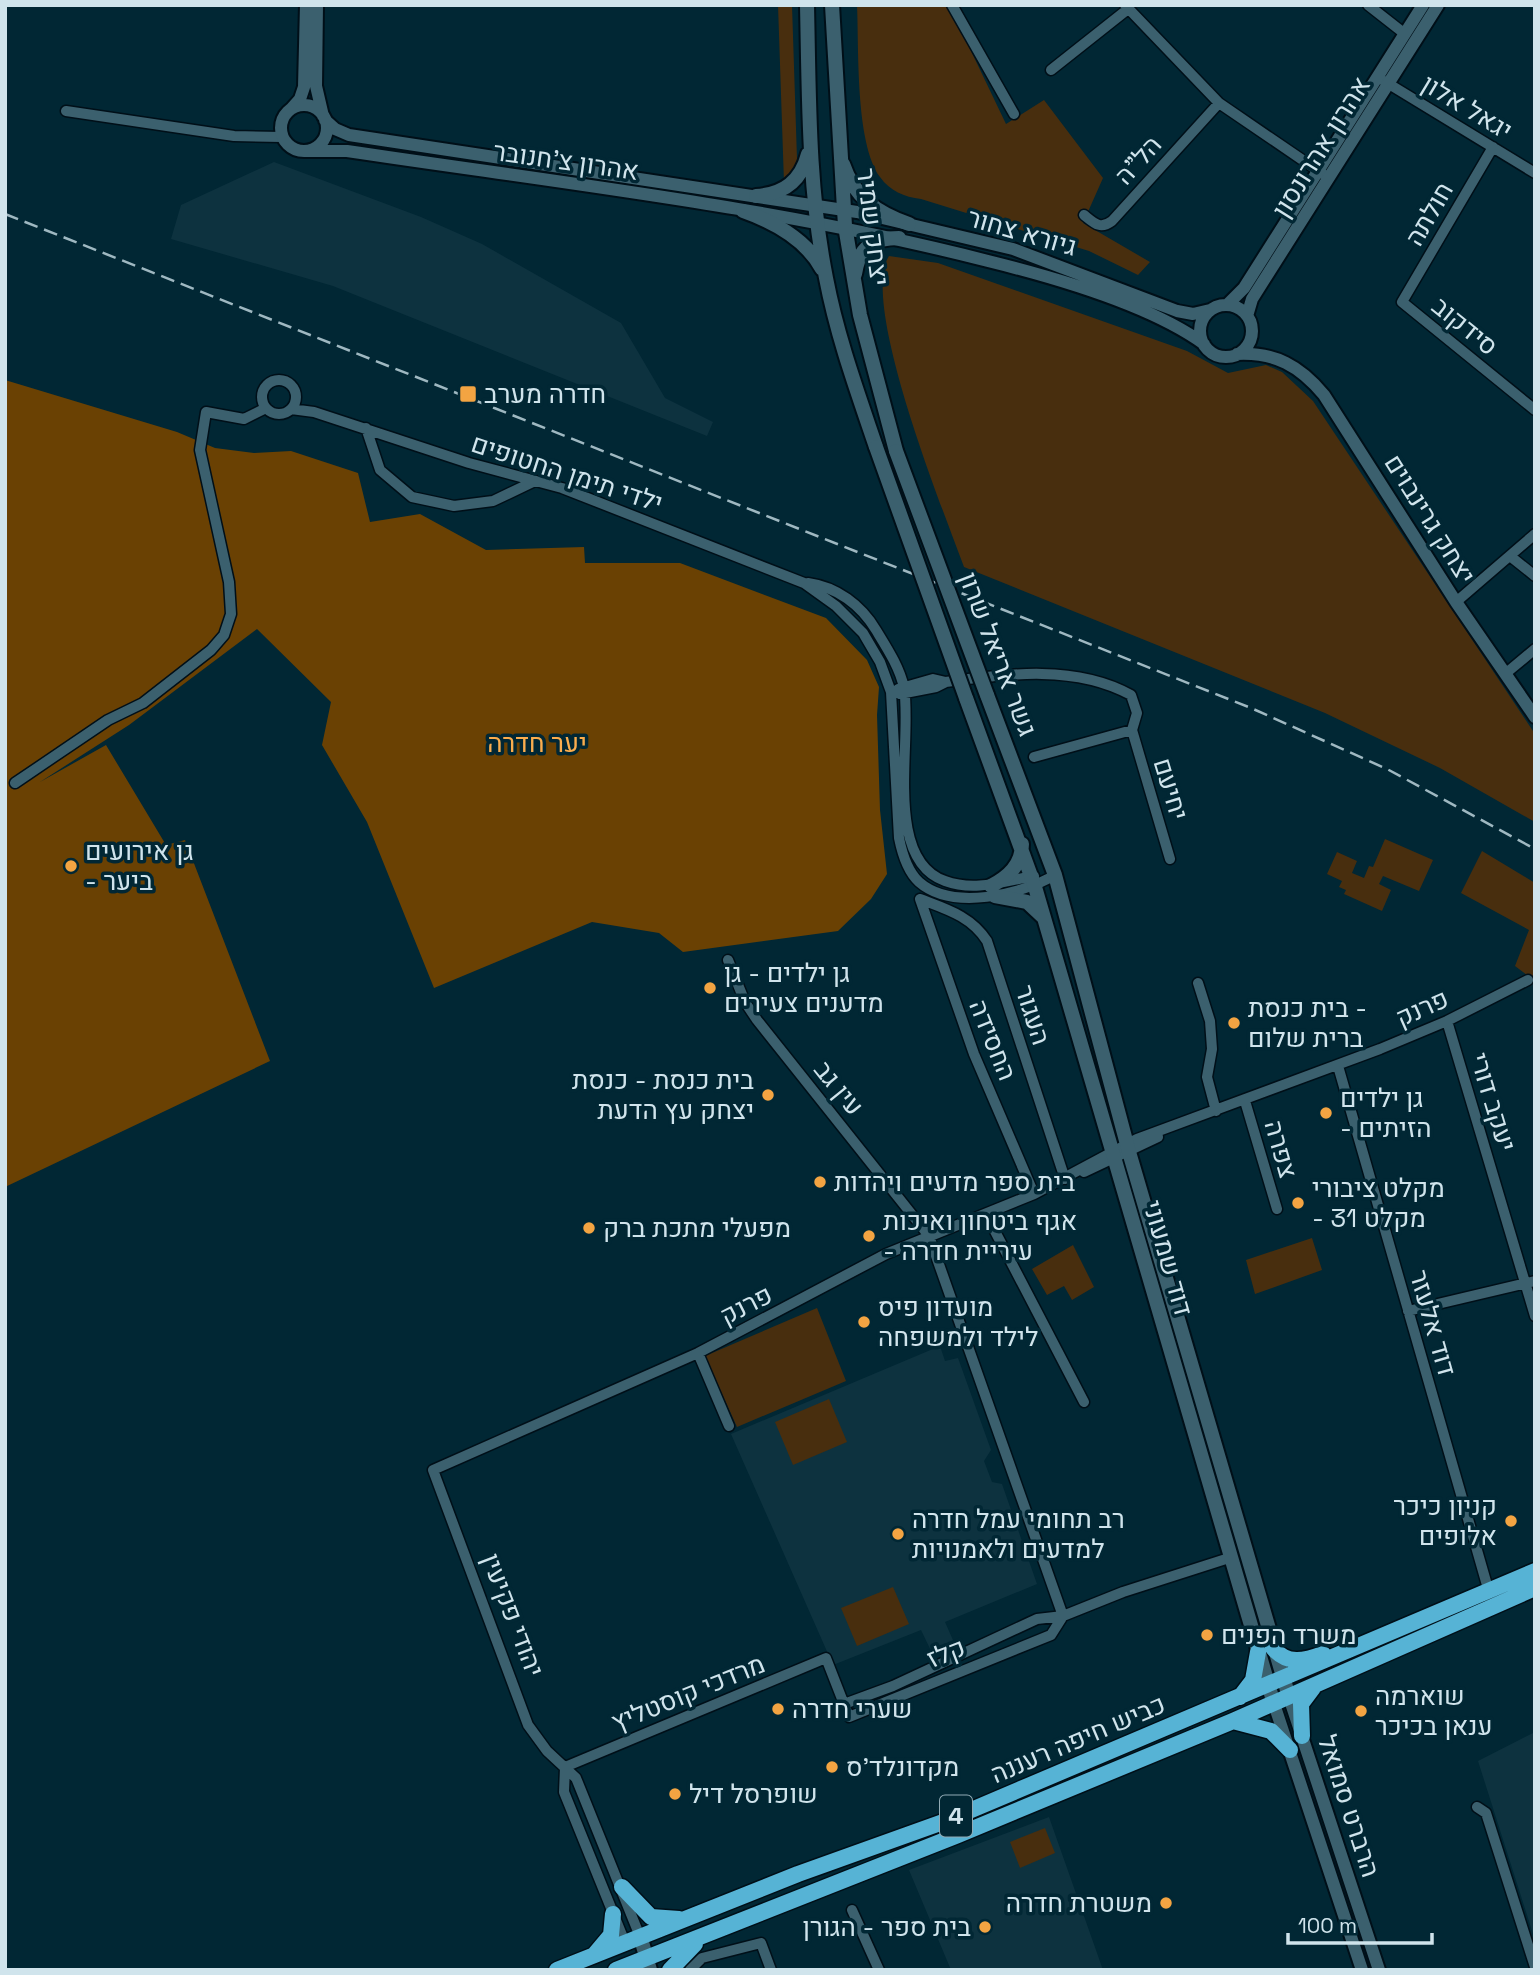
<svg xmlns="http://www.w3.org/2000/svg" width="1540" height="1975" font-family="'Space Grotesk',Heebo,sans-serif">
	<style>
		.built { fill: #0d323f }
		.green { fill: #482e0e }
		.forest { fill: #6a4103 }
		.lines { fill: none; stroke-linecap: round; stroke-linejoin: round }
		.minor-casing { stroke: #000f18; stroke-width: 13 }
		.tertiary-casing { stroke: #000f18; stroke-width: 16 }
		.secondary-casing { stroke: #000f18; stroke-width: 18 }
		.trunk-casing { stroke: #000f18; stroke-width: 19 }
		.minor { stroke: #3b606e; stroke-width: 10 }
		.tertiary { stroke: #3b606e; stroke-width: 12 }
		.secondary { stroke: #3b606e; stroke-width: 14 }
		.trunk { stroke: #56b3d5; stroke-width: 16 }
		.rail { stroke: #9fb8c1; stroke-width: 2.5; stroke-dasharray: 14 7; stroke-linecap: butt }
		.secondary-bridge-casing { stroke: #000f18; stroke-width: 18; stroke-linecap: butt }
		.secondary-bridge { stroke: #3b606e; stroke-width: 14 }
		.poi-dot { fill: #f3a442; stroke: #012734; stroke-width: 2.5 }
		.labels { text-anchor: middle; stroke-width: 7; stroke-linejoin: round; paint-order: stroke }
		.shield { fill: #012734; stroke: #92abb5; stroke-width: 2 }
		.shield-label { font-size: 24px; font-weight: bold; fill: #d0e4ec }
		.street-label { font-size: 26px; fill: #d0e4ec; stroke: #012734 }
		.poi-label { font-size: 26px; fill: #d0e4ec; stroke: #012734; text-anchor: start }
		.park-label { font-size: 26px; fill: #faad4e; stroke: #012734 }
	</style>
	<rect width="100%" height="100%" fill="#012734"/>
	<path class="built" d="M274 162 421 217 482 244 621 323 665 398 713 422 707 436 333 286 171 239 181 205Z
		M940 1346 945 1361 958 1358 991 1450 984 1461 992 1482 1002 1484 1037 1584 945 1622 956 1647 934 1657 921 1630 833 1665 731 1434Z
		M1535 1732V1940L1478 1761Z
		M1049 1817 1103 1970H951L909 1870Z"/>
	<path class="green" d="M778 5H792L797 159 793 173 784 183Z
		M857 5H949L1006 124 1044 100 1103 178 1083 223 1150 262 1138 275 1089 251 921 199C904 197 890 191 880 177 855 143 859 48 857 5Z
		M889 256 938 263 1187 351 1228 373 1266 365 1282 372 1313 401 1535 734V822L1440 768 1325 713 964 567C944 512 859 303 889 256Z
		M1385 839 1433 860 1419 891 1383 876 1379 884 1391 890 1382 911 1344 894 1346 890 1339 887 1342 881 1327 874 1337 852 1357 861 1352 873 1364 878 1369 866 1373 867Z
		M1482 851 1535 883V981L1515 966 1529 930 1461 893Z
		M1312 1238 1322 1270 1255 1294 1246 1260Z
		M1073 1245 1094 1287 1072 1300 1064 1286 1047 1295 1032 1269Z
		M817 1308 846 1381 737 1427 705 1356Z
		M829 1399 847 1442 793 1465 775 1422Z
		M893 1587 909 1624 857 1646 841 1608Z
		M1045 1828 1055 1853 1020 1868 1010 1842Z"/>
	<path class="forest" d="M5 380 177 432 215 448 254 453 291 451 358 473 370 522 420 514 486 550 584 547 585 563H680L826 618 867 660 879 687 877 715 880 810 887 874 871 899 838 931 683 952 659 933 592 922 434 988 367 822 322 745 331 702 257 629 129 725 40 782 106 745 166 845 185 840 270 1061 5 1187Z"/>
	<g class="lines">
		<g class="minor-casing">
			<path id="minor" d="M952 5 1014 114
				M1125 5 1219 103 1323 174
				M1368 5 1405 34
				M1051 70 1128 9
				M1384 81 1535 173
				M66 111 234 136 282 137
				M1493 147 1402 302 1535 410
				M1084 215C1094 223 1100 230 1112 221L1219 103
				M262 397a17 17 0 1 1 34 0a17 17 0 1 1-34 0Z
				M291 409 314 412 469 463 562 488 804 583 836 606 863 633 880 662 891 692 899 838C902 853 907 871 919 882 952 911 1021 895 1055 875
				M366 428 380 470 412 497 454 506 493 501 535 481
				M1510 556 1535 576
				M808 583C837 587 861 605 876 630 887 648 900 668 904 688 913 740 882 859 945 881 975 892 1004 881 1034 876
				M1456 602 1535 534
				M1505 674 1535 649
				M898 689 933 679 946 682C1006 674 1075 664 1131 695L1137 713 1132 730 1170 859
				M900 694 936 687 946 682
				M1034 757 1132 730
				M15 783 108 720 143 703 211 650 224 635 231 614 229 582 200 450 206 412 244 419 266 408
				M920 899C946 909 971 916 987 941L1065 1179
				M920 899 974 1054 1034 1194
				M728 960 745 1002 757 1020 929 1236 1063 1616
				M1198 983 1210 1021 1212 1049 1207 1077 1216 1111
				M1447 1021 1535 1316
				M1338 1066 1489 1592
				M1245 1101 1277 1209
				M1084 1172 1158 1137
				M986 1214 1084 1402
				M1408 1311 1535 1281
				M698 1353 729 1426
				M844 1704 893 1686 1037 1619 1063 1616 1123 1592 1229 1558
				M565 1767 826 1658 849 1717 1051 1635 1063 1616
				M565 1767 564 1792 626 1945
				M1477 1807 1486 1813 1535 1967
				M852 1910 879 1970
				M641 1939 576 1778 547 1751 528 1725 433 1470 698 1353 886 1254 1034 1194 1137 1139 1380 1049 1447 1021 1528 980
				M690 1970 702 1958 761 1943 771 1970"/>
		</g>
		<g class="tertiary-casing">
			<path id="tertiary" d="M317 5 316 86 323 116
				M281 128a23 23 0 1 1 46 0a23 23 0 1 1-46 0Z
				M292 108 300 99 304 87 306 5
				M325 120 335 129 349 135 857 212 1013 249 1177 311 1193 314 1210 310
				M308 151H347C561 183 778 207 988 261 1053 277 1149 304 1204 344
				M1227 305 1244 288 1423 5
				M1200 331a26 26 0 1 1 52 0a26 26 0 1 1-52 0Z
				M1247 316 1252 299 1438 5
				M1237 354C1275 352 1300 366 1324 395L1456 602 1535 717
				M1289 1697 1379 1970
				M1274 1704 1362 1970"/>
		</g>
		<g class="secondary-casing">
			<path id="secondary" d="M807 5C809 96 808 188 826 278 837 336 857 391 876 447
				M832 5 845 226 860 315 896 451
				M843 164C854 197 877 213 909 224
				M756 196C784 194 801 181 808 154
				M743 211C774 222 806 239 822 269
				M855 274C859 247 873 238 899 238
				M987 695 1055 875 1129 1152 1289 1697
				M966 698 1035 887 1274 1704
				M991 886C1008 877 1022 865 1022 844
				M995 896 1027 902 1043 917
				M641 1939 650 1970"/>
		</g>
		<g class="trunk-casing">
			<path id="trunk" d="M1273 1648C1287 1665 1304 1661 1323 1654
				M1240 1697 1253 1680 1258 1652
				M1233 1721 1271 1731 1290 1750
				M1302 1736 1301 1704 1313 1688
				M622 1887 651 1917 679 1919
				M595 1954 611 1935 613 1914
				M557 1970 798 1874 943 1822 1535 1571
				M616 1970 958 1835 1233 1721 1535 1588
				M670 1970 695 1944"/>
		</g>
		<use href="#minor" class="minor"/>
		<use href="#tertiary" class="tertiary"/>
		<use href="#secondary" class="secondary"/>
		<use href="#trunk" class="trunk"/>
		<path class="rail" d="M5 214 1251 708 1387 769 1535 849"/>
		<g class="secondary-bridge-casing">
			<path id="secondary-bridge" d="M876 447 966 698
				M896 451 987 695"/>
		</g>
		<use href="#secondary-bridge" class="secondary-bridge"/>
	</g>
	<g class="poi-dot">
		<rect x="459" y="385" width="18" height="18" rx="3.5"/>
		<circle cx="71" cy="866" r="7"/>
		<circle cx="710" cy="988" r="7"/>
		<circle cx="1234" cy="1023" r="7"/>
		<circle cx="768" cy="1095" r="7"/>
		<circle cx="1326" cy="1113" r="7"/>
		<circle cx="820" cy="1182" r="7"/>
		<circle cx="1298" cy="1203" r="7"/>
		<circle cx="589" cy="1228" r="7"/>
		<circle cx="869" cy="1236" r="7"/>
		<circle cx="864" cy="1322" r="7"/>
		<circle cx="1511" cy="1521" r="7"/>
		<circle cx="898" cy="1534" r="7"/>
		<circle cx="1207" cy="1635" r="7"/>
		<circle cx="778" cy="1709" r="7"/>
		<circle cx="1361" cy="1711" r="7"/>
		<circle cx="832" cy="1767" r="7"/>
		<circle cx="675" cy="1794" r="7"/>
		<circle cx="1166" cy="1903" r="7"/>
		<circle cx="985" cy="1927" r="7"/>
	</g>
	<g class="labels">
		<rect class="shield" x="940" y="1795.5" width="32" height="41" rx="5"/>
		<g class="shield-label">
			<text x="956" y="1824">4</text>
		</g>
		<g class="street-label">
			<text transform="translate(1467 107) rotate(31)" y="9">יגאל אלון</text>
			<text transform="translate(1321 147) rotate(-58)" y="9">אהרון אהרונסון</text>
			<text transform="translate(1138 160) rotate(-48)" y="9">הל"ה</text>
			<text transform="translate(566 161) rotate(8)" y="9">אהרון צ'חנובר</text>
			<text transform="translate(1429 214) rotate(-60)" y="9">חולתה</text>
			<text transform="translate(873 227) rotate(83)" y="9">יצחק שמיר</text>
			<text transform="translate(1022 232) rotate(16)" y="9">גיורא צחור</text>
			<text transform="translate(1465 326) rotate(39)" y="9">סידקוב</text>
			<text transform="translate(567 473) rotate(18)" y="9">ילדי תימן החטופים</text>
			<text transform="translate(1430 519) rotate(58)" y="9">יצחק גרינבוים</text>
			<text transform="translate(998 654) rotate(69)" y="9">גשר אריאל שרון</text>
			<text transform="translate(1171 789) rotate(73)" y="9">יחיעם</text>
			<text transform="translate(1422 1008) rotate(-24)" y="9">פרנק</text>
			<text transform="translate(1033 1015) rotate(72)" y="9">העגור</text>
			<text transform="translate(993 1040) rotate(68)" y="9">החסידה</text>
			<text transform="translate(839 1088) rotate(51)" y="9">עין גב</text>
			<text transform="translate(1493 1102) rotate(73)" y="9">יעקב דורי</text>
			<text transform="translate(1281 1149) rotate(74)" y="9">צפרה</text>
			<text transform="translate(1168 1258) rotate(74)" y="9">דוד שמעוני</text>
			<text transform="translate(746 1305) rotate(-27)" y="9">פרנק</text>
			<text transform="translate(1433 1323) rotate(74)" y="9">דוד אלעזר</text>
			<text transform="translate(513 1615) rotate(69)" y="9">יהודי פקיעין</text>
			<text transform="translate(946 1653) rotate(-21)" y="9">קלז</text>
			<text transform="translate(688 1693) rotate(-22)" y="9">מרדכי קוסטליץ</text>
			<text transform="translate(1078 1739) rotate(-23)" y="9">כביש חיפה רעננה</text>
			<text transform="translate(1349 1806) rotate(72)" y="9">הרברט סמואל</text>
		</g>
		<g class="poi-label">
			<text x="484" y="403">חדרה מערב</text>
			<text x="85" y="860">גן אירועים<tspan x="85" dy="30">- ביער</tspan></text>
			<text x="724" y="982">גן ילדים - גן<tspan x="724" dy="30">מדענים צעירים</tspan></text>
			<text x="1248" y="1017">בית כנסת -<tspan x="1248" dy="30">ברית שלום</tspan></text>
			<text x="754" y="1089" text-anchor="end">בית כנסת - כנסת<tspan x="754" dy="30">יצחק עץ הדעת</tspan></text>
			<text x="1340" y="1107">גן ילדים<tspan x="1340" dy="30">- הזיתים</tspan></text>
			<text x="834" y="1191">בית ספר מדעים ויהדות</text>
			<text x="1312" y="1197">מקלט ציבורי<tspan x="1312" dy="30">- מקלט 31</tspan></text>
			<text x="883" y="1230">אגף ביטחון ואיכות<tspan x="883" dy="30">- עיריית חדרה</tspan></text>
			<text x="603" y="1237">מפעלי מתכת ברק</text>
			<text x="878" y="1316">מועדון פיס<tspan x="878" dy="30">לילד ולמשפחה</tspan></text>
			<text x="1497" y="1515" text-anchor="end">קניון כיכר<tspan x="1497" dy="30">אלופים</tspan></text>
			<text x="912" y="1528">רב תחומי עמל חדרה<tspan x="912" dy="30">למדעים ולאמנויות</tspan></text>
			<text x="1221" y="1644">משרד הפנים</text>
			<text x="1375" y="1705">שוארמה<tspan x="1375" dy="30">ענאן בכיכר</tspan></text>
			<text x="792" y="1718">שערי חדרה</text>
			<text x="846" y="1776">מקדונלד'ס</text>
			<text x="689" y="1803">שופרסל דיל</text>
			<text x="1152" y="1912" text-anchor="end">משטרת חדרה</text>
			<text x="971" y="1936" text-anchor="end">בית ספר - הגורן</text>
		</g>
		<g class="park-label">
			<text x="537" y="752">יער חדרה</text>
		</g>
	</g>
	<rect width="1540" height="1975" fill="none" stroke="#d0e4ec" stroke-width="14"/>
	<path d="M1288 1933v10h144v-10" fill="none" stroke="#d0e4ec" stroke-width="3.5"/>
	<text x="1298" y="1933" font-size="21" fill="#d0e4ec" stroke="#012734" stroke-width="5" paint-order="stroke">100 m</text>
</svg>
